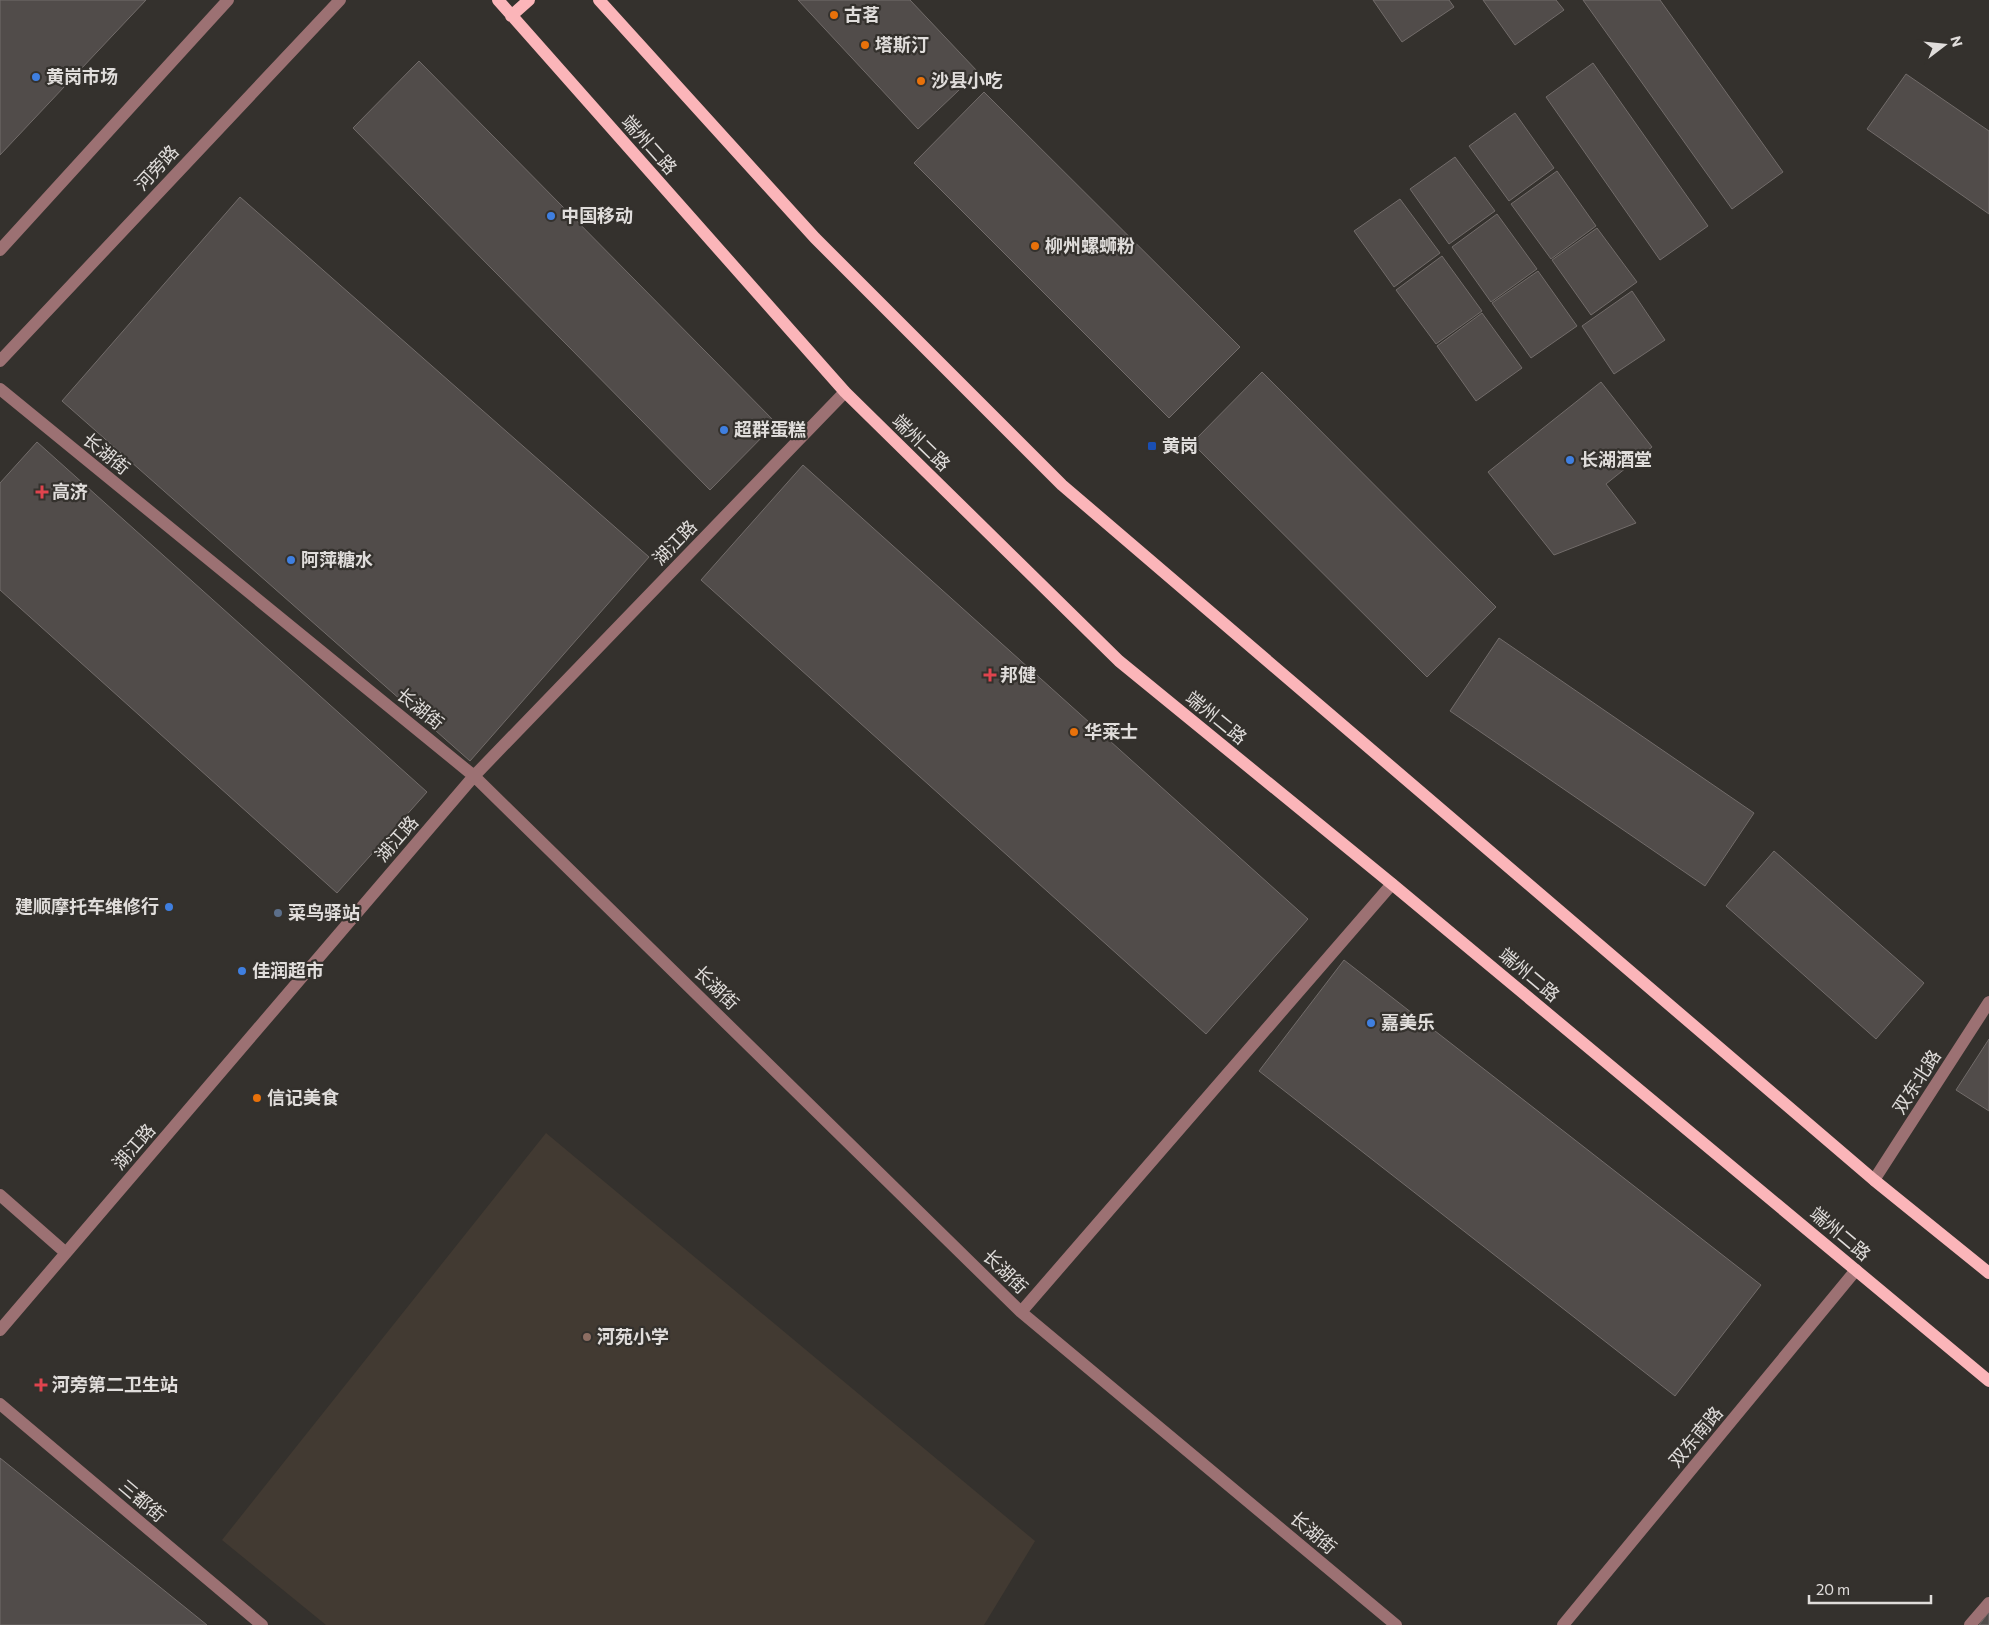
<svg xmlns="http://www.w3.org/2000/svg" width="1989" height="1625" font-family="Commissioner,'Noto Sans SC',sans-serif">
	<style>
		.built { fill: #423a32 }
		.building { fill: #514c4a; stroke: #726c6a }
		.lines { fill: none; stroke-linecap: round; stroke-linejoin: round }
		.minor { stroke: #9c7173; stroke-width: 12 }
		.major { stroke: #fbb5b9; stroke-width: 12 }
		.food-dot { fill: #e8710a; stroke: #34312d; stroke-width: 2 }
		.shop-dot { fill: #3f7fe0; stroke: #34312d; stroke-width: 2 }
		.transit-dot { fill: #1a4fb4; stroke: #34312d; stroke-width: 2 }
		.health-dot { fill: #e0444e; stroke: #34312d; stroke-width: 2 }
		.service-dot { fill: #5c6f8a; stroke: #34312d; stroke-width: 2 }
		.education-dot { fill: #8d6e63; stroke: #34312d; stroke-width: 2 }
		.labels { text-anchor: middle; stroke-width: 4.5; stroke-linejoin: round; paint-order: stroke }
		.poi-label { font-size: 18px; font-weight: bold; fill: #e0dddb; stroke: #34312d; text-anchor: start }
		.street-label { font-size: 18px; fill: #e0dddb; stroke: #34312d }
	</style>
	<rect width="100%" height="100%" fill="#34312d"/>
	<path class="built" d="M546 1133 1035 1541 984 1625H326L222 1540Z"/>
	<path class="building" d="M0 0H146L0 155Z
		M798 0H910L978 72 918 129Z
		M1373 0H1449L1454 7 1402 42Z
		M1483 0H1556L1564 10 1515 45Z
		M1583 0H1660L1783 172 1732 209Z
		M419 61 776 423 710 490 353 128Z
		M1593 63 1708 226 1660 260 1546 97Z
		M1906 74 1989 131V214L1867 129Z
		M984 92 1240 347 1169 418 914 163Z
		M1515 113 1554 168 1509 201 1469 146Z
		M1455 157 1495 211 1449 244 1410 189Z
		M1557 171 1596 226 1551 259 1511 204Z
		M240 197 649 557 470 761 62 401Z
		M1400 199 1440 253 1394 287 1354 231Z
		M1497 214 1537 269 1491 302 1452 247Z
		M1597 228 1637 282 1591 315 1552 260Z
		M1442 256 1482 311 1436 344 1396 290Z
		M1538 271 1577 326 1531 358 1492 303Z
		M1632 291 1665 340 1614 374 1582 326Z
		M1482 313 1522 368 1476 401 1437 346Z
		M1262 372 1496 607 1427 677 1192 443Z
		M1601 382 1652 447 1606 484 1636 523 1554 555 1488 472Z
		M37 442 427 792 337 893 0 590V483Z
		M803 465 1308 919 1206 1034 701 580Z
		M1499 638 1754 813 1705 886 1450 711Z
		M1774 851 1924 983 1876 1039 1726 906Z
		M1344 960 1761 1285 1675 1396 1259 1071Z
		M1989 1039V1111L1956 1090Z
		M0 1458 207 1625H0Z
		M1989 1612V1625H1979Z"/>
	<g class="lines">
		<path class="minor" d="M0 250 228 0
			M0 361 340 0
			M0 389 474 776 1021 1312 1396 1625
			M1874 1180 1989 1002
			M0 1195 66 1253
			M1021 1312 1392 884
			M0 1330 474 776 845 392
			M0 1404 262 1625
			M1563 1625 1856 1270
			M1970 1625 1989 1603"/>
		<path class="major" d="M498 0 845 392 1119 661 1392 884 1989 1381
			M599 0 815 238 1062 485 1874 1180 1989 1273
			M511 16 529 0"/>
	</g>
	<g class="food-dot">
		<circle cx="834" cy="15" r="5"/>
		<circle cx="865" cy="45" r="5"/>
		<circle cx="921" cy="81" r="5"/>
		<circle cx="1035" cy="246" r="5"/>
		<circle cx="1074" cy="732" r="5"/>
		<circle cx="257" cy="1098" r="5"/>
	</g>
	<g class="shop-dot">
		<circle cx="36" cy="77" r="5"/>
		<circle cx="551" cy="216" r="5"/>
		<circle cx="724" cy="430" r="5"/>
		<circle cx="1570" cy="460" r="5"/>
		<circle cx="291" cy="560" r="5"/>
		<circle cx="169" cy="907" r="5"/>
		<circle cx="242" cy="971" r="5"/>
		<circle cx="1371" cy="1023" r="5"/>
	</g>
	<rect class="transit-dot" x="1147" y="441" width="10" height="10" rx="2.5"/>
	<g class="health-dot">
		<path d="M39.5 484.5h5v5h5v5h-5v5h-5v-5h-5v-5h5z"/>
		<path d="M987.5 667.5h5v5h5v5h-5v5h-5v-5h-5v-5h5z"/>
		<path d="M38.5 1377.5h5v5h5v5h-5v5h-5v-5h-5v-5h5z"/>
	</g>
	<circle class="service-dot" cx="278" cy="913" r="5"/>
	<circle class="education-dot" cx="587" cy="1337" r="5"/>
	<g class="labels">
		<g class="poi-label">
			<text x="844" y="21">古茗</text>
			<text x="875" y="51">塔斯汀</text>
			<text x="46" y="83">黄岗市场</text>
			<text x="931" y="87">沙县小吃</text>
			<text x="561" y="222">中国移动</text>
			<text x="1045" y="252">柳州螺蛳粉</text>
			<text x="734" y="436">超群蛋糕</text>
			<text x="1162" y="452">黄岗</text>
			<text x="1580" y="466">长湖酒堂</text>
			<text x="52" y="498">高济</text>
			<text x="301" y="566">阿萍糖水</text>
			<text x="1000" y="681">邦健</text>
			<text x="1084" y="738">华莱士</text>
			<text x="159" y="913" text-anchor="end">建顺摩托车维修行</text>
			<text x="288" y="919">菜鸟驿站</text>
			<text x="252" y="977">佳润超市</text>
			<text x="1381" y="1029">嘉美乐</text>
			<text x="267" y="1104">信记美食</text>
			<text x="597" y="1343">河苑小学</text>
			<text x="52" y="1391">河旁第二卫生站</text>
		</g>
		<g class="street-label">
			<text transform="translate(649 145) rotate(48)" y="6">端州二路</text>
			<text transform="translate(157 168) rotate(-47)" y="6">河旁路</text>
			<text transform="translate(921 443) rotate(44)" y="6">端州二路</text>
			<text transform="translate(106 454) rotate(39)" y="6">长湖街</text>
			<text transform="translate(675 543) rotate(-46)" y="6">湖江路</text>
			<text transform="translate(420 709) rotate(39)" y="6">长湖街</text>
			<text transform="translate(1216 718) rotate(39)" y="6">端州二路</text>
			<text transform="translate(397 839) rotate(-49)" y="6">湖江路</text>
			<text transform="translate(1529 975) rotate(40)" y="6">端州二路</text>
			<text transform="translate(716 988) rotate(44)" y="6">长湖街</text>
			<text transform="translate(1917 1082) rotate(-57)" y="6">双东北路</text>
			<text transform="translate(134 1147) rotate(-49)" y="6">湖江路</text>
			<text transform="translate(1840 1234) rotate(40)" y="6">端州二路</text>
			<text transform="translate(1005 1272) rotate(44)" y="6">长湖街</text>
			<text transform="translate(1696 1437) rotate(-50)" y="6">双东南路</text>
			<text transform="translate(142 1501) rotate(40)" y="6">三都街</text>
			<text transform="translate(1313 1533) rotate(40)" y="6">长湖街</text>
		</g>
	</g>
	<g transform="translate(1944 45) rotate(74)" stroke="#34312d" stroke-width="4" paint-order="stroke">
	<path d="M0-4L9 19L0 12L-9 19Z" fill="#e0dddb"/>
	<text y="-8" font-size="14" font-weight="bold" text-anchor="middle" fill="#e0dddb">N</text>
	</g>
	<path d="M1809 1595v8h122v-8" fill="none" stroke="#e0dddb" stroke-width="2.5"/>
	<text x="1816" y="1595" font-size="15" fill="#e0dddb" stroke="#34312d" stroke-width="4" paint-order="stroke">20 m</text>
</svg>
